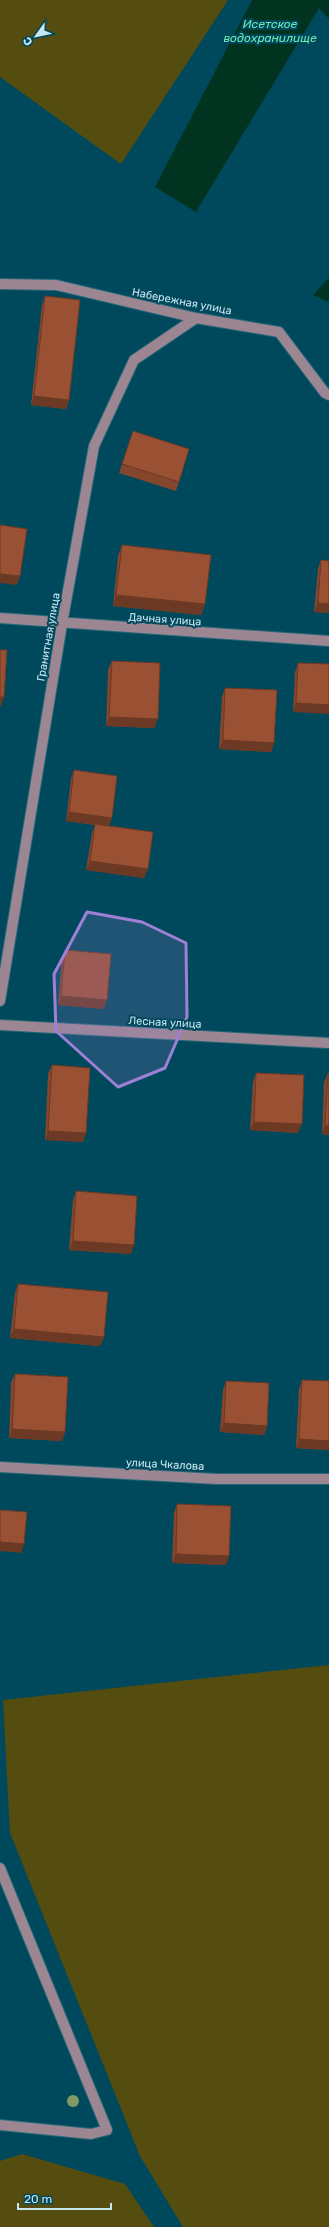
<svg xmlns="http://www.w3.org/2000/svg" width="329" height="2227" font-family="Rubik,sans-serif">
	<style>
		.green { fill: #544d0f }
		.water { fill: #003421 }
		.lines { fill: none; stroke-linecap: round; stroke-linejoin: round }
		.minor-casing { stroke: #28687a; stroke-width: 12 }
		.minor { stroke: #9c8692; stroke-width: 10 }
		.tree { fill: #819a64 }
		.wall { fill: #84462c }
		.shaded-wall { fill: #6c3924 }
		.building { fill: #9a5133; stroke: #6c3924 }
		.marked { fill: #9e80d6; fill-opacity: 0.2; stroke: #9e80d6; stroke-width: 3; stroke-linejoin: round }
		.labels { text-anchor: middle; stroke-width: 4; stroke-linejoin: round; paint-order: stroke }
		.street-label { font-size: 11px; fill: #c8e6f2; stroke: #00495c }
		.water-label { font-size: 12px; font-style: italic; fill: #6eeab4; stroke: #00495c }
	</style>
	<rect width="100%" height="100%" fill="#00495c"/>
	<path class="green" d="M0 0H228L121 164 0 77Z
		M329 1665V2227H183L140 2156 10 1833 3 1700Z
		M22 2154 125 2184 154 2227H0V2161Z"/>
	<path class="water" d="M252 0H329V19L319 8 196 212 155 187Z
		M329 278V301L328 302 313 295Z"/>
	<g class="lines">
		<g class="minor-casing">
			<path id="minor" d="M0 284 56 285 196 318 279 332 325 393 329 395
				M0 618 329 641
				M0 1001 62 624 94 446 134 360 196 318
				M0 1025 329 1043
				M0 1467 217 1479H329
				M0 1868 107 2130 91 2134 0 2125"/>
		</g>
		<use href="#minor" class="minor"/>
	</g>
	<circle class="tree" cx="73" cy="2101" r="6"/>
	<path class="wall" d="M45 296 69 400 66 409 31 405 42 305Z
		M133 431 179 482 176 491 119 473Z
		M122 545 205 604 201 615 113 606 118 556Z
		M321 560 329 561V613L314 612 318 569Z
		M112 661 154 728 106 726 108 670Z
		M298 663 329 664 293 712 295 672Z
		M225 688 274 743 271 752 219 749 222 697Z
		M74 770 109 826 144 878 86 870 92 833 95 825 66 821 71 779Z
		M65 950 104 1009 58 1005 62 959Z
		M52 1065 86 1133 83 1142 45 1140 48 1074Z
		M256 1073 298 1133 250 1130 253 1082Z
		M328 1073H329V1135L322 1134 324 1082Z
		M76 1191 131 1254 69 1250 73 1200Z
		M18 1284 100 1346 10 1338 15 1293Z
		M15 1374 65 1432 62 1441 9 1438 11 1383Z
		M302 1380 329 1381V1450L296 1448 299 1389Z
		M226 1381 267 1426 264 1435 220 1432 223 1390Z
		M177 1504 226 1565 172 1563 174 1513Z"/>
	<path class="shaded-wall" d="M34 396 69 400 66 409 31 405Z
		M0 574 20 576 17 585 0 583Z
		M116 595 205 604 201 615 113 606Z
		M318 603 329 604V613L314 612Z
		M0 697H4L1 706H0Z
		M296 703 329 705V714L293 712Z
		M109 717 158 719 154 728 106 726Z
		M223 740 274 743 271 752 219 749Z
		M69 812 112 818 109 827 66 821Z
		M90 861 148 869 144 878 86 870Z
		M61 996 107 1000 104 1009 58 1005Z
		M254 1122 302 1124 298 1133 250 1130Z
		M325 1125 329 1126V1135L322 1134Z
		M48 1131 86 1133 83 1142 45 1140Z
		M73 1241 134 1245 131 1254 69 1250Z
		M14 1329 104 1337 100 1346 10 1338Z
		M224 1423 267 1426 264 1435 220 1432Z
		M12 1429 65 1432 62 1441 9 1438Z
		M299 1439 329 1441V1450L296 1448Z
		M0 1542 24 1544 21 1553 0 1551Z
		M176 1554 229 1556 226 1565 172 1563Z"/>
	<path class="building" d="M45 296 80 300 69 400 34 396Z
		M133 431 189 449 179 482 122 464Z
		M0 525 27 529 20 576 0 574Z
		M122 545 211 555 205 604 116 595Z
		M321 560 329 561V604L318 603Z
		M0 650H7L4 697H0Z
		M112 661 160 663 158 719 109 717Z
		M298 663 329 664V705L296 703Z
		M225 688 277 690 274 743 223 740Z
		M74 770 117 776 112 818 69 812Z
		M95 824 153 832 148 869 90 861Z
		M65 950 111 954 107 1000 61 996Z
		M52 1065 90 1068 86 1133 48 1131Z
		M256 1073 304 1075 302 1124 254 1122Z
		M328 1073H329V1126L325 1125Z
		M76 1191 137 1196 134 1245 73 1241Z
		M18 1284 108 1292 104 1337 14 1329Z
		M15 1374 68 1377 65 1432 12 1429Z
		M302 1380 329 1381V1441L299 1439Z
		M226 1381 269 1383 267 1426 224 1423Z
		M177 1504 231 1506 229 1556 176 1554Z
		M0 1510 27 1512 24 1544 0 1542Z"/>
	<path class="marked" d="M87 912 142 922 186 943 187 1017 165 1068 118 1087 56 1031 54 974Z"/>
	<g class="labels">
		<g class="street-label">
			<text transform="translate(182 301) rotate(11)" y="4">Набережная улица</text>
			<text transform="translate(165 619) rotate(4)" y="4">Дачная улица</text>
			<text transform="translate(48 637) rotate(-80)" y="4">Гранитная улица</text>
			<text transform="translate(165 1022) rotate(3)" y="4">Лесная улица</text>
			<text transform="translate(165 1464) rotate(3)" y="4">улица Чкалова</text>
		</g>
		<g class="water-label">
			<text x="270" y="28">Исетское<tspan x="270" dy="14">водохранилище</tspan></text>
		</g>
	</g>
	<g transform="translate(36 36) rotate(237)" stroke="#00495c" stroke-width="3" paint-order="stroke">
	<path d="M0-3L7 15L0 10L-7 15Z" fill="#c8e6f2"/>
	<text y="-6" font-size="11" font-weight="bold" text-anchor="middle" fill="#c8e6f2">С</text>
	</g>
	<path d="M18 2203v6h93v-6" fill="none" stroke="#c8e6f2" stroke-width="2"/>
	<text x="24" y="2203" font-size="12" fill="#c8e6f2" stroke="#00495c" stroke-width="3" paint-order="stroke">20 m</text>
</svg>
